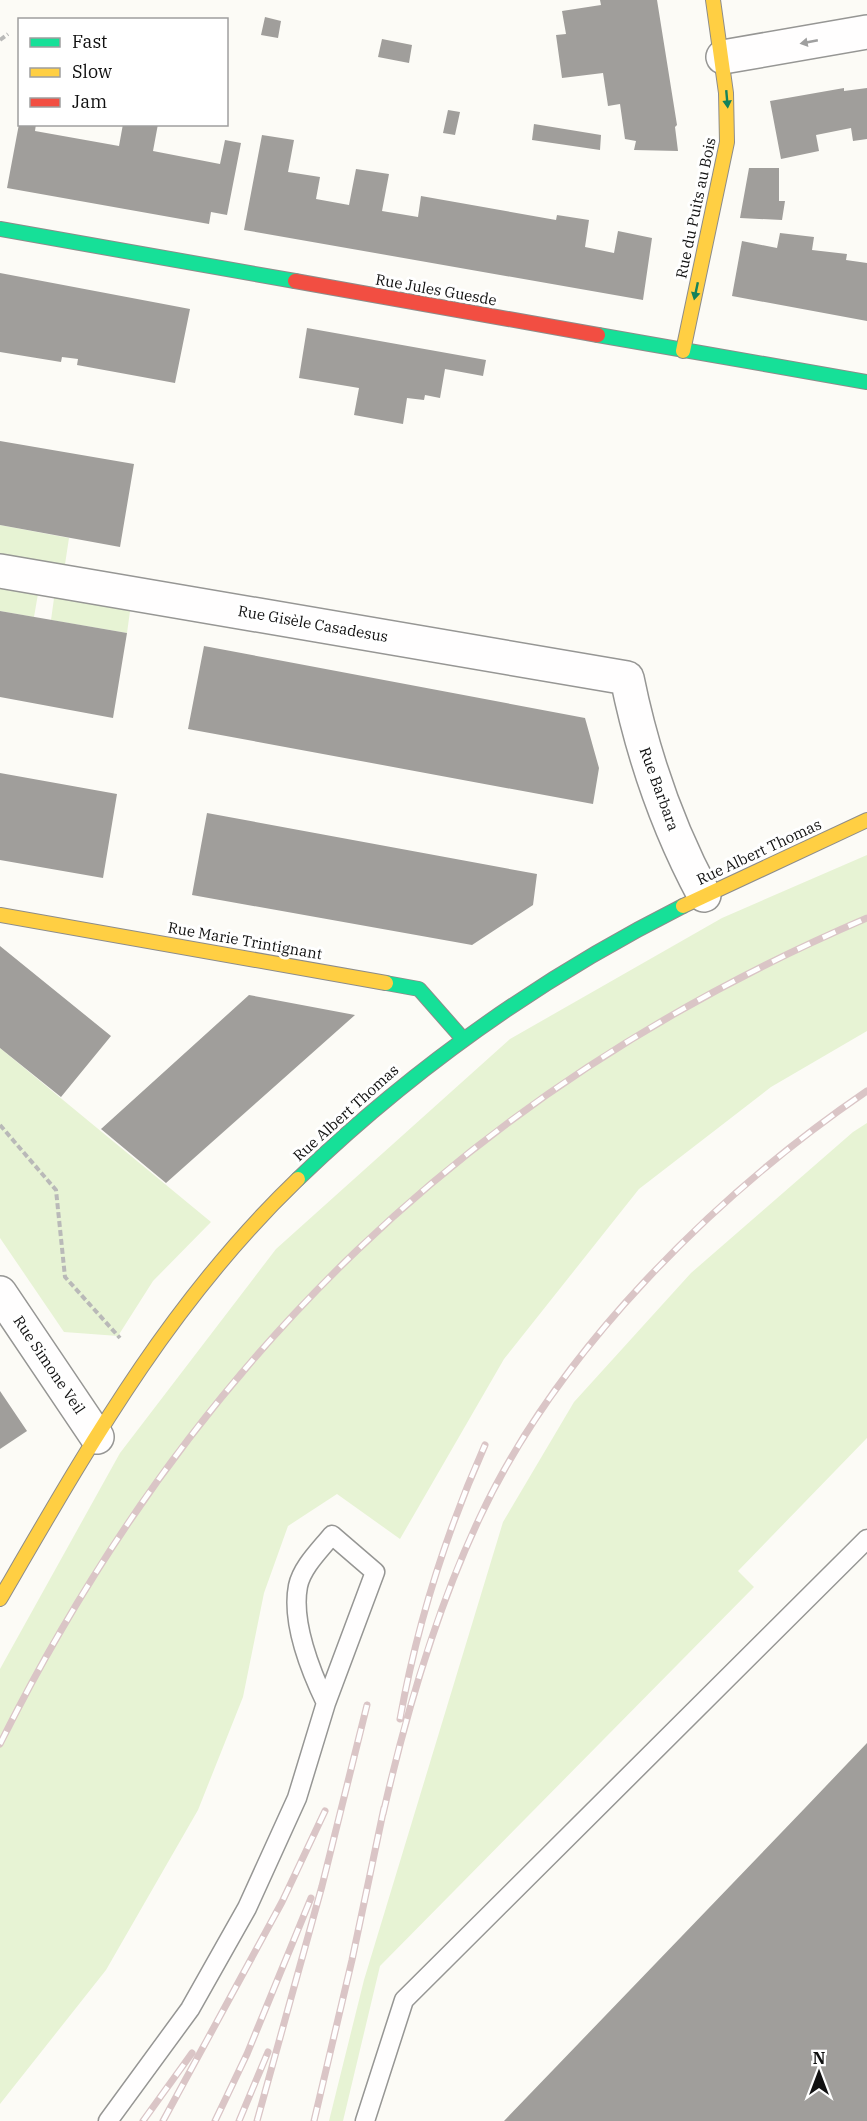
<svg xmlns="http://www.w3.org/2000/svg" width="867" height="2121" font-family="'IBM Plex Serif',serif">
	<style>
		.green { fill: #e7f3d4 }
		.building { fill: #a09e9b }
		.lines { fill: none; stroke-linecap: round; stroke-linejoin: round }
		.lane-casing { stroke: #969694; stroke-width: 21 }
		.street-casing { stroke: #969694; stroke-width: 36 }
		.fast-casing { stroke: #8d8c8a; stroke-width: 16 }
		.slow-casing { stroke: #8d8c8a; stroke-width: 16 }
		.jam-casing { stroke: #8d8c8a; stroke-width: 16 }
		.path { stroke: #b9b9b8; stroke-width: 4; stroke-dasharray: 6 3; stroke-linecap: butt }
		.lane { stroke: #fffefe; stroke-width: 18 }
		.street { stroke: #fffefe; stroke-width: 33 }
		.fast { stroke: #16e098; stroke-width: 14 }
		.slow { stroke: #ffcf43; stroke-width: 14 }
		.jam { stroke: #f24e42; stroke-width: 14 }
		.rail-casing { stroke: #dac5c6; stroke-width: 7 }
		.rail { stroke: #fff; stroke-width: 4.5; stroke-dasharray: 14; stroke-linecap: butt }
		.oneway { fill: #9f9f9f }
		.oneway2 { fill: #13825b }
		.labels { text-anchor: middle; stroke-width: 6; stroke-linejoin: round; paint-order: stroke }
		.street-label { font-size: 15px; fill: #101010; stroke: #fff }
	</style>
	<rect width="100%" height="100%" fill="#fcfbf6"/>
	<path class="green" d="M0 525 69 538 64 571 0 559Z
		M0 581 39 588 34 617 0 611Z
		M55 591 131 604 127 633 51 620Z
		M867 855V1031L771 1087 639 1189 504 1359 400 1539 337 1494 288 1526 264 1593 243 1697 198 1810 106 1970 0 2104V1669L120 1453 276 1249 510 1039 722 918Z
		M0 1048 211 1222 153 1281 118 1336 64 1332 0 1238Z
		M867 1123V1438L738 1571 754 1587 380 1966 343 2121H329L364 1980 503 1522 574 1402 691 1273 853 1132Z"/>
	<path class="building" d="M600 0H657L677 125 675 127 678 151 634 150 636 141 625 139 620 104 608 106 603 73 562 78 556 35 566 34 562 11 601 5Z
		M265 17 281 21 278 38 261 35Z
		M382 39 412 45 409 63 378 57Z
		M844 88V91L867 88V139L853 141 851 128 816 135 819 151 781 159 770 101Z
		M448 110 460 112 455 135 443 133Z
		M19 124H36L35 131 119 146 123 124H158L153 151 220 164 225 140 241 143 227 215 211 212 209 224 7 188Z
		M534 124 601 135 600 150 532 140Z
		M262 135 294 140 288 172 320 177 316 199 349 205 356 169 389 174 382 211 418 217 421 196 556 220 557 215 589 220 585 247 614 253 618 231 652 238 643 300 244 230Z
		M749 168H779V201H785L782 220 740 218Z
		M780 233 814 237 812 250 847 254 846 260 867 263V321L732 296 742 241 777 248Z
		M0 273 190 309 175 383 77 365 78 359 62 357 61 362 0 352Z
		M307 328 486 360 483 376 445 369 440 398 425 395 424 400 407 398 403 424 354 415 359 388 299 378Z
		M0 441 134 464 120 547 0 525Z
		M0 611 127 633 113 718 0 697Z
		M204 646 585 718 599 768 593 804 188 729Z
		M0 773 117 794 103 878 0 860Z
		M207 813 537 874 533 905 472 945 192 895Z
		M0 946 111 1036 61 1097 0 1048Z
		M249 995 355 1015 166 1183 101 1129Z
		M0 1391 27 1431 0 1449Z
		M867 1743V2121H504L805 1808Z"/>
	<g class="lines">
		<g class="lane-casing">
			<path id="lane" d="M108 2121 190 2009 247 1908 297 1798 326 1703 375 1572 332 1535C320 1550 302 1567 298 1586 291 1622 311 1672 326 1703
				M365 2121 404 2000 867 1539"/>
		</g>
		<g class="street-casing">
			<path id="street" d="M723 57 867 32
				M0 571 627 678C642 752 668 828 704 895
				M0 1293 97 1437"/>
		</g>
		<g class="fast-casing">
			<path id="fast" d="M0 229 295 281
				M598 335 867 382
				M386 983 419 989 463 1039
				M298 1179C412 1069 542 977 683 906"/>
		</g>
		<g class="slow-casing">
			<path id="slow" d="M683 351 727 142 726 93 713 0
				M683 906 867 820
				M0 915 386 983
				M0 1599C89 1446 169 1303 298 1179"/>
		</g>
		<g class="jam-casing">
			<path id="jam" d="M295 281 598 335"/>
		</g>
		<path class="path" d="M0 40 8 34
			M0 1125 56 1190 65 1277 120 1338"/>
		<use href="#lane" class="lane"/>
		<use href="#street" class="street"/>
		<use href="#fast" class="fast"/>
		<use href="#slow" class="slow"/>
		<use href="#jam" class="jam"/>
		<g class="rail-casing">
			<path id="rail" d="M400 1719C417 1624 446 1533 485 1445
				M0 1744C191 1360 472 1087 867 918
				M383 1814C406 1713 436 1610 480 1517 558 1350 716 1194 867 1091
				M143 2121 192 2053
				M163 2121 282 1902 325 1811
				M215 2121 247 2054 311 1898
				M239 2121 268 2052
				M257 2121 322 1886 367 1705
				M314 2121 352 1960 384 1808"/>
		</g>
		<use href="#rail" class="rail"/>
	</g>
	<defs><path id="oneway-solid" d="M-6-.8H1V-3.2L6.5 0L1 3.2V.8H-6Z" transform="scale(1.5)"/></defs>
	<use class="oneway" href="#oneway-solid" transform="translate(809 42) rotate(169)"/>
	<g class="oneway2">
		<use href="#oneway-solid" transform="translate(727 99) rotate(85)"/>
		<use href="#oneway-solid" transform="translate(696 291) rotate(102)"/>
	</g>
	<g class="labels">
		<g class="street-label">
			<text transform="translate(696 208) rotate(-78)" y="5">Rue du Puits au Bois</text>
			<text transform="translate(436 290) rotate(10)" y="5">Rue Jules Guesde</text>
			<text transform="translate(313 624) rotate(10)" y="5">Rue Gisèle Casadesus</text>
			<text transform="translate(659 789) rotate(70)" y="5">Rue Barbara</text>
			<text transform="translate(759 852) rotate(-25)" y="5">Rue Albert Thomas</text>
			<text transform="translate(245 941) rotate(10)" y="5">Rue Marie Trintignant</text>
			<text transform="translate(346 1113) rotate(-42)" y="5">Rue Albert Thomas</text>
			<text transform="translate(49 1365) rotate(56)" y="5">Rue Simone Veil</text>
		</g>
	</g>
	<rect x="18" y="18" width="210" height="108" fill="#ffffff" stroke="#9f9f9f" stroke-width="1.5"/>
	<rect x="30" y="38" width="30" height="9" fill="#16e098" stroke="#9f9f9f" stroke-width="1.5"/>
	<text x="72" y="48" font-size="18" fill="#101010">Fast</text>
	<rect x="30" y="68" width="30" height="9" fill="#ffcf43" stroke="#9f9f9f" stroke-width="1.5"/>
	<text x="72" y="78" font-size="18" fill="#101010">Slow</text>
	<rect x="30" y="98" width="30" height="9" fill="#f24e42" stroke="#9f9f9f" stroke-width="1.5"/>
	<text x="72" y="108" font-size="18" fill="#101010">Jam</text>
	<g transform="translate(819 2073)" stroke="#ffffff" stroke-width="4.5" paint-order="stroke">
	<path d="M0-4.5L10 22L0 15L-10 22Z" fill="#101010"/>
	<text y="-9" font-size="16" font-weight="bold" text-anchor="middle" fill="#101010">N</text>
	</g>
</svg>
